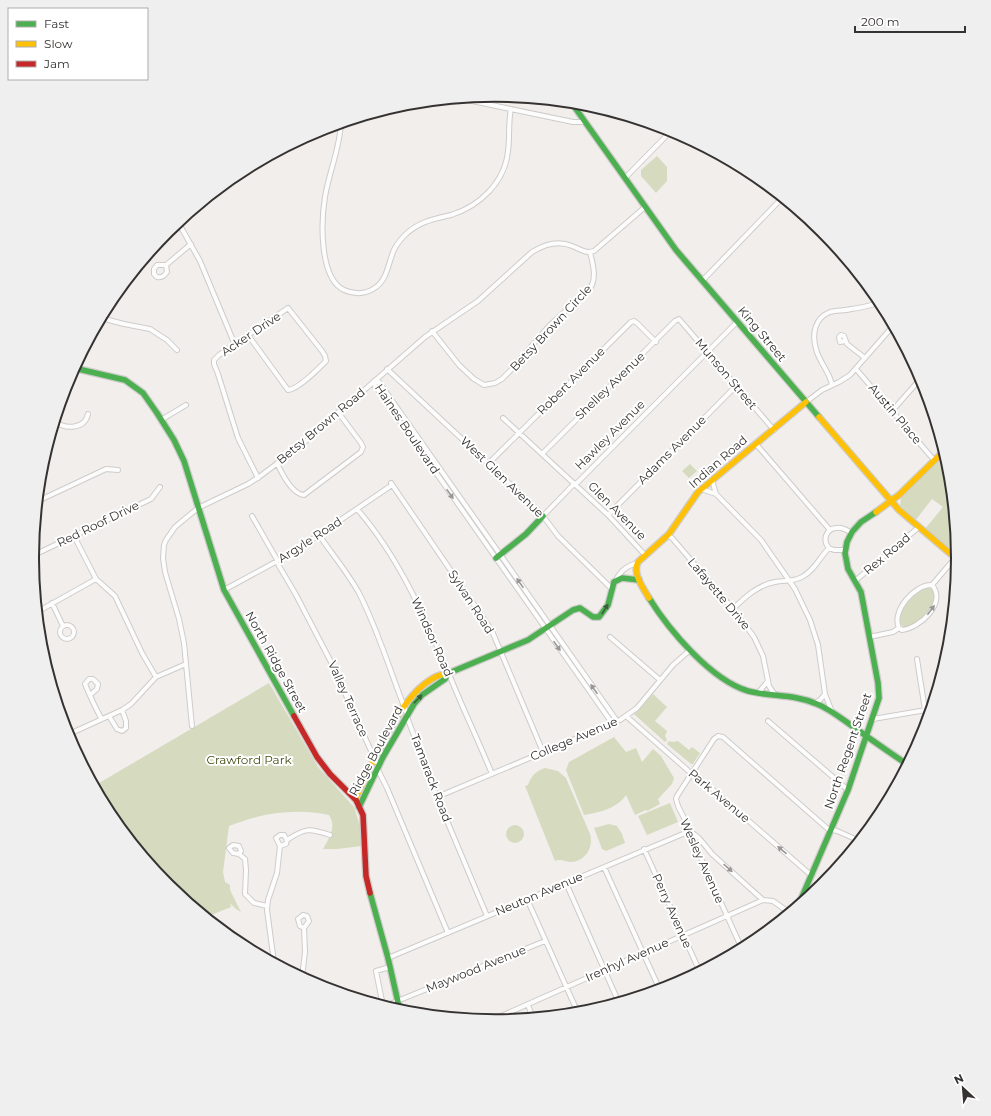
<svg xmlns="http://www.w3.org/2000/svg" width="991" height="1116" font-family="Montserrat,sans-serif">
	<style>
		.green { fill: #d6dbbf }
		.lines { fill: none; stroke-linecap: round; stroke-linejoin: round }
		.street-casing { stroke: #ceccca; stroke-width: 6 }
		.fast-casing { stroke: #ceccca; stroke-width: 8 }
		.slow-casing { stroke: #ceccca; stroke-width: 8 }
		.jam-casing { stroke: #ceccca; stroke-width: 8 }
		.street { stroke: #fdfcfc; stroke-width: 4 }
		.fast { stroke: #4caf50; stroke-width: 5.5 }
		.slow { stroke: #ffc107; stroke-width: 5.5 }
		.jam { stroke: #c62828; stroke-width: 5.5 }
		.oneway { fill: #999796 }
		.oneway2 { fill: #3d5e3c }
		.labels { text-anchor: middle; stroke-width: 4; stroke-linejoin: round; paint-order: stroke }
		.street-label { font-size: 12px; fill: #353231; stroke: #fff }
		.park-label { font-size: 12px; fill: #454e17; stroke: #fff }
		.rim { fill: none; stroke: #353231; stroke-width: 2 }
	</style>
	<rect width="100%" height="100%" fill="#f2eeec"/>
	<path class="green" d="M657 156 667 167V181L656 193 641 176V170Z
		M946 453 950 468 959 557 925 529 943 507 932 499 915 521 900 505 901 499 903 496Z
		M690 464 697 471 689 478 682 471Z
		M926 587C950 591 920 631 902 626L899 620C902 605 912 595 926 587Z
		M269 683 318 767 354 807 361 829V846L337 849H323C329 838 337 827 329 815 294 808 262 813 229 826L223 872 225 882 230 885V890L241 912 236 909 230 903 231 907 206 917 168 886 110 815 94 786Z
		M653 694 667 707 655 721 667 731 665 736 667 740 665 742 634 714Z
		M614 737 626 752 636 748 642 762 653 749 661 756 674 778 672 784 658 799 660 804 647 811 646 810 635 815 626 795C618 808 598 813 584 815L566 770 569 762Z
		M669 741 673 742 678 741 689 750 692 747 700 753 693 764H691L667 744Z
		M545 768 558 771 566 778 590 834C594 848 585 861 571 862 565 862 561 858 555 861L525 786 528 785C531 776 536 771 545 768Z
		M670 803 678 822 647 835 638 816Z
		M609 824 617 826 622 834 625 843 606 851 602 849 594 828Z
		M506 834a9 9 0 1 1 18 0a9 9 0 1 1-18 0Z"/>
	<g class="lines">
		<g class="street-casing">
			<path id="street" d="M458 98 573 122H586
				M578 112 588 104
				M341 123C340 148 329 172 325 197 321 221 319 278 344 290 355 295 367 294 376 287 386 280 388 266 392 255 394 248 399 241 405 235 418 222 434 219 451 215 480 206 505 182 508 151 510 137 508 123 511 109
				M625 178 672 130
				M178 222 200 261 235 345
				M166 265 167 272C164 276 162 278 157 277L154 274V269L157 265H166L191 244
				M702 281 783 197
				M101 318 124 324 150 329 167 340 177 350
				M432 331 459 365 474 379 484 385 495 383 502 379 510 371 549 326 590 289C597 277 593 265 590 252
				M248 335 288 390C299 389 318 369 326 361L325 356 322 351 288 308 219 355 214 360V364L218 374 238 438 258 478
				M845 341 840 342 839 337 841 335 844 336 847 344 865 358
				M77 369 81 355
				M387 369 540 512 558 536 612 589
				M856 369 934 460
				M374 381 379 382 617 721
				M374 381 375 386 612 723
				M832 385C830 372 819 362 816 349 812 335 814 318 830 312 837 310 844 311 851 309 861 308 872 305 882 302
				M806 402 822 390 839 382 850 375 894 325
				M892 411 922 377
				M503 418 608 515 645 555
				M161 420 186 405
				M55 421C65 430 85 429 88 414
				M756 444 830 530
				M542 454 675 321 679 319 774 430
				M277 463C282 474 292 494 304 495L361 452 363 447 361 443 338 412
				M488 464 631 322 634 321 637 323 656 342
				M712 480 716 494
				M391 483 492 631 543 752
				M701 489 716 494 761 540 795 589 810 620 818 645 825 694 832 712
				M38 501 106 469 118 470
				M357 509C400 558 426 620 451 679 464 711 479 742 492 774
				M608 515 736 386
				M252 516 276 558 279 566 295 593 331 662 376 762
				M543 516 572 486 578 482 737 322
				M319 535C332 554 348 573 359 593 379 632 391 674 407 714V717L437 797 487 916
				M667 535 672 538 733 609 754 637 763 656 769 686 775 695
				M74 536 96 579 115 596 142 653 156 677
				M845 550H834L829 548C822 540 826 529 836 528 842 527 847 530 852 533
				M32 556 151 499 160 487
				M616 580C621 570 627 566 637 563
				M855 581 919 527
				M932 585 955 558
				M224 590 292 553 392 485
				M52 603 63 626
				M733 609C745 597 758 585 775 582 784 580 793 582 802 577 815 570 819 558 829 548
				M37 612 96 579
				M60 632a7 7 0 1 1 14 0a7 7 0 1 1-14 0Z
				M610 637 660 680
				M869 637 893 632 899 628 902 630C920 628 947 603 932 585 915 584 891 611 899 628
				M917 659 925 710 929 717
				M758 693 768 681
				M90 695 97 689 98 684 93 679H89L85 684C90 696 95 707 101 718
				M815 703 820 700 825 694
				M109 716 117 729 122 731 126 728V721L122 710
				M626 716 692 774 697 776 812 876
				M873 719 932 709
				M768 721 848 790
				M192 726 184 643 179 619 165 572 163 558 164 545 166 540 175 527 198 508 248 484 259 477 299 447 425 337 478 301 532 252C545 244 558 240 572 246 580 249 585 254 594 251L645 207
				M67 735 122 710 131 704 156 677 186 664
				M377 768 387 788 448 933
				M437 797 620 720 637 708 673 665 690 650
				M280 846 286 844 287 840C305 828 309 828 330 835
				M280 846 276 838 280 835H284L287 840
				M644 849 700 972
				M239 854 241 851 239 846 233 845 229 848 233 853 239 854 245 859 246 870 245 894 254 903 267 906
				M604 867 660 990
				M566 883 619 1003
				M527 899 578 1013
				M742 949 699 854 688 826 678 806 676 799 677 796 714 739 718 736 723 737 828 829 837 831 860 841
				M388 958 690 831 699 838 712 854 763 900 773 901 787 911 791 912
				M274 962 267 910 268 900 277 873 280 846
				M302 977 305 952 304 928 309 921 307 916 303 915 298 919 300 926 304 928
				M528 1005 533 1018
				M383 1006 376 971 390 967
				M385 1006 545 941
				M490 1021 763 900"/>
		</g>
		<g class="fast-casing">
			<path id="fast" d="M571 102 676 250 819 417
				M74 368 125 380 143 393 157 413 174 440 184 461 224 590 294 716
				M496 558 526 534 543 516
				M649 598C669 630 711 680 748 691 771 697 795 694 817 704 832 710 844 721 858 730 874 742 891 753 908 765
				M359 807 383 757 414 704 422 695 445 679 449 673 528 640 573 610 580 608 593 617H599L608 605 614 582 622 578 639 580
				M370 893 388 958 400 1011
				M798 906 848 790 879 698 878 683 861 592 848 569 845 553 847 542 852 532 861 522 876 512"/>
		</g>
		<g class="slow-casing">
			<path id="slow" d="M819 417 899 510 959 561
				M876 512 899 495 945 450
				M649 598C643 588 632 573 638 562L669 534 698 492 806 402
				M355 799C374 763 404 678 449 673"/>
		</g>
		<g class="jam-casing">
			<path id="jam" d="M294 716 317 757 330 774 356 800 363 815 366 876 370 893"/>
		</g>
		<use href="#street" class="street"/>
		<use href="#fast" class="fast"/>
		<use href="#slow" class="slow"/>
		<use href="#jam" class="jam"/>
	</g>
	<defs><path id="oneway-solid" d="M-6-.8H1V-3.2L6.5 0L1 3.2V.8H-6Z"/></defs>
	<g class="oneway">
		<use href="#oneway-solid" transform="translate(450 494) rotate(55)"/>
		<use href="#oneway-solid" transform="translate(520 583) rotate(-125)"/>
		<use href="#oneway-solid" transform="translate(931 610) rotate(-53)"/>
		<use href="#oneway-solid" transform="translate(557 646) rotate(55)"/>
		<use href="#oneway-solid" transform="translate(594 689) rotate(-125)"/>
		<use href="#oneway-solid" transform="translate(782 850) rotate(-139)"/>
		<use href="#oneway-solid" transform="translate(728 868) rotate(42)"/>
	</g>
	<g class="oneway2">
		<use href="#oneway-solid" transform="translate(605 609) rotate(-58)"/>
		<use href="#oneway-solid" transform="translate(418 699) rotate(-46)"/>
	</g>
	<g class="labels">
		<g class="street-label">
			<text transform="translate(551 328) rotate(-47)" y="4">Betsy Brown Circle</text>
			<text transform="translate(251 334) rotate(-34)" y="4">Acker Drive</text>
			<text transform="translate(762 334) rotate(50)" y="4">King Street</text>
			<text transform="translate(726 374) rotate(50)" y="4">Munson Street</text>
			<text transform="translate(571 381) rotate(-45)" y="4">Robert Avenue</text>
			<text transform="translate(610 386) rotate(-44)" y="4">Shelley Avenue</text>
			<text transform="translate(895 414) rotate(50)" y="4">Austin Place</text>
			<text transform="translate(321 426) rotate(-40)" y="4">Betsy Brown Road</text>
			<text transform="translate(407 429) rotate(56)" y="4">Haines Boulevard</text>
			<text transform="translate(610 435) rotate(-45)" y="4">Hawley Avenue</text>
			<text transform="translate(672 450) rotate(-45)" y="4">Adams Avenue</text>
			<text transform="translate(718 462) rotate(-41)" y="4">Indian Road</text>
			<text transform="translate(502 477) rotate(44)" y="4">West Glen Avenue</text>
			<text transform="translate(617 511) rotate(45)" y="4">Glen Avenue</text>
			<text transform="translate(98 524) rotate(-26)" y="4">Red Roof Drive</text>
			<text transform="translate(310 540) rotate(-33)" y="4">Argyle Road</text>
			<text transform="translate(887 554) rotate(-40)" y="4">Rex Road</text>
			<text transform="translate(719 594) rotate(50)" y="4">Lafayette Drive</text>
			<text transform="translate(471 602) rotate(57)" y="4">Sylvan Road</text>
			<text transform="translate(432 637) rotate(66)" y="4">Windsor Road</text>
			<text transform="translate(276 662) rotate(61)" y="4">North Ridge Street</text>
			<text transform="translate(348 699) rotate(66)" y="4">Valley Terrace</text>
			<text transform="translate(574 739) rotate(-23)" y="4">College Avenue</text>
			<text transform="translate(376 751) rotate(-62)" y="4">Ridge Boulevard</text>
			<text transform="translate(848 751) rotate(-71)" y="4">North Regent Street</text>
			<text transform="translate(431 778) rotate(69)" y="4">Tamarack Road</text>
			<text transform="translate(719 796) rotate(40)" y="4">Park Avenue</text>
			<text transform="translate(702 861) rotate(66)" y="4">Wesley Avenue</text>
			<text transform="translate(539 894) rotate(-23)" y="4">Neuton Avenue</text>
			<text transform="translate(672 911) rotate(66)" y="4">Perry Avenue</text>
			<text transform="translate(627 960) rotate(-24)" y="4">Irenhyl Avenue</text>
			<text transform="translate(476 969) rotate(-22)" y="4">Maywood Avenue</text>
		</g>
		<g class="park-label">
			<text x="249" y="764">Crawford Park</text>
		</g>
	</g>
	<path d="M0 0H991V1116H0ZM39 558a456 456 0 1 1 912 0a456 456 0 1 1-912 0Z" fill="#efefef" fill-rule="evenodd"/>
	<path class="rim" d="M39 558a456 456 0 1 1 912 0a456 456 0 1 1-912 0Z"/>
	<rect x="8" y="8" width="140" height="72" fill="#ffffff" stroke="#aeadad"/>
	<rect x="16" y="21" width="20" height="6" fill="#4caf50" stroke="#aeadad"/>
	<text x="44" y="28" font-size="12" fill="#353231">Fast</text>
	<rect x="16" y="41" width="20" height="6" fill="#ffc107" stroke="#aeadad"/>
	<text x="44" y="48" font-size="12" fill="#353231">Slow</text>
	<rect x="16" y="61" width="20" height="6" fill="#c62828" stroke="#aeadad"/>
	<text x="44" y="68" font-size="12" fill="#353231">Jam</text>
	<g transform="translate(963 1088) rotate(334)" stroke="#ffffff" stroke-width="3" paint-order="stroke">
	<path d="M0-3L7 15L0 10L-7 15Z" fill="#353231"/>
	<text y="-6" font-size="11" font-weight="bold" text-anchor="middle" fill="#353231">N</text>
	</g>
	<path d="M855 26v6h110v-6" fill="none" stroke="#353231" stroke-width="2"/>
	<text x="861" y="26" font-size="12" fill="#353231" stroke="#ffffff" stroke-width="3" paint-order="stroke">200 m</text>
</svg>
